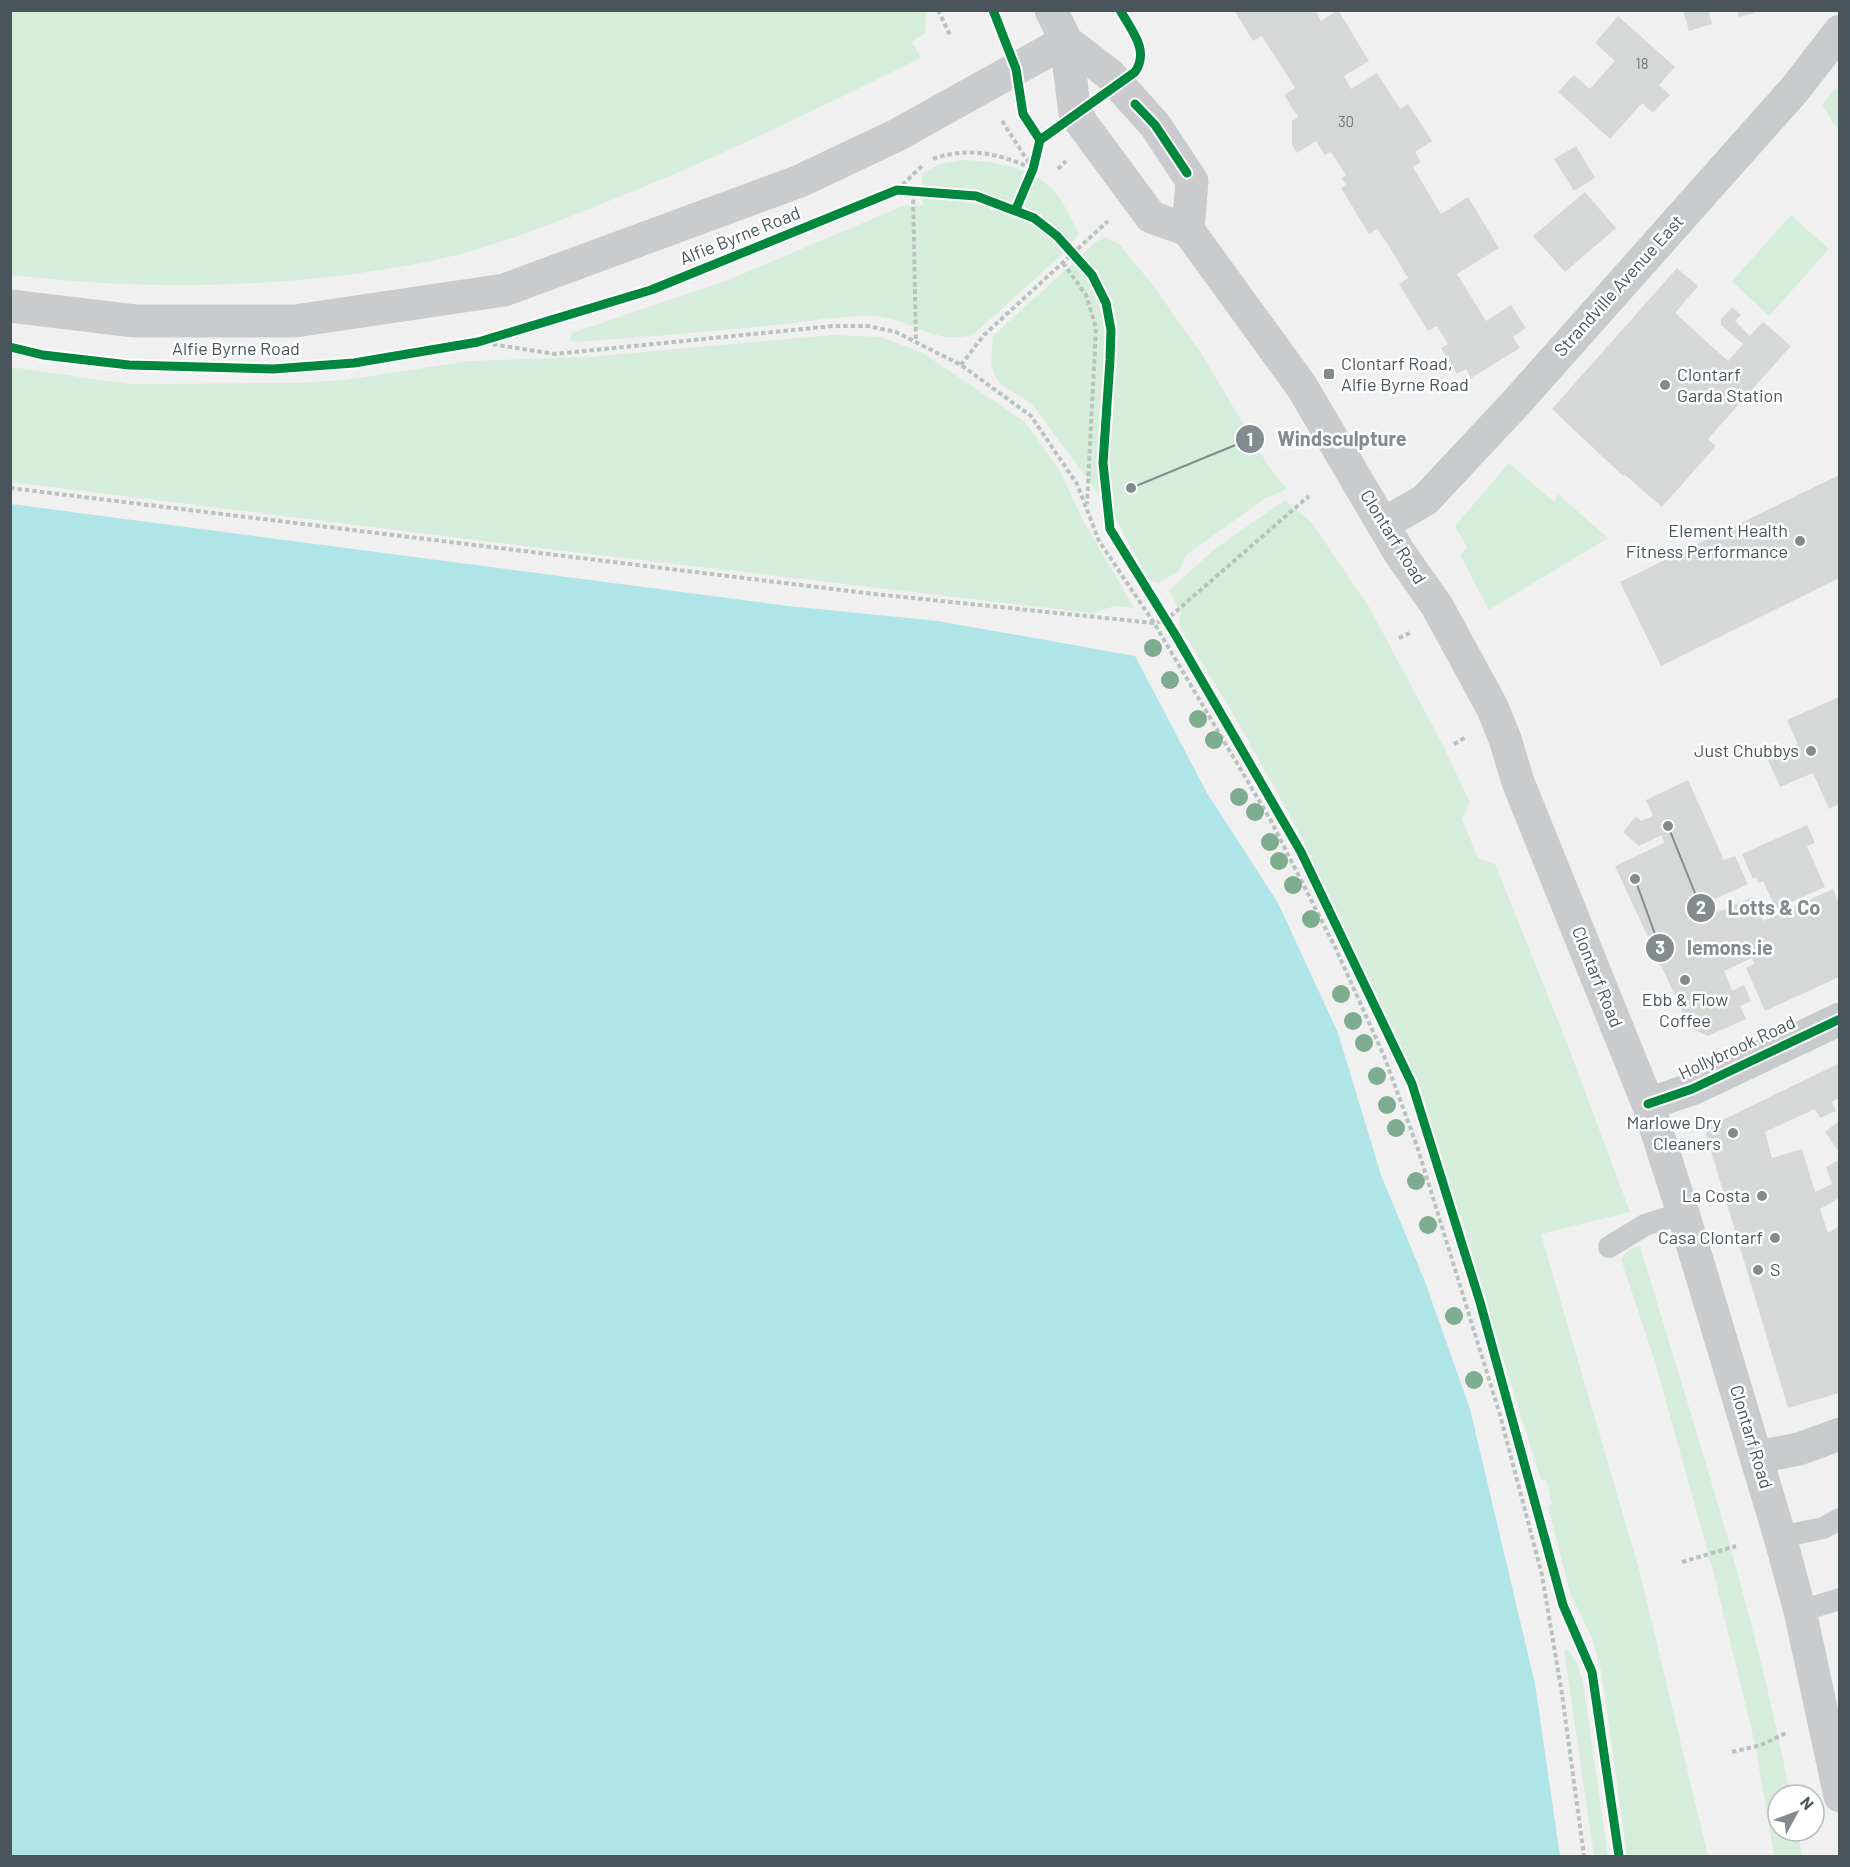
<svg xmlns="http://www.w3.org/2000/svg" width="1850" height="1867" font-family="Barlow,sans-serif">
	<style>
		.green { fill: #d7eddc }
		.water { fill: #afe5e7 }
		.building { fill: #d6d8d8 }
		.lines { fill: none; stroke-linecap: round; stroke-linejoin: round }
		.path { stroke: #b8c3be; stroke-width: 4; stroke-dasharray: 4.5 3; stroke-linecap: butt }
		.lane { stroke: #c8cbcc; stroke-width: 22 }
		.street { stroke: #c8cbcc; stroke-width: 33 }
		.secondary { stroke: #c9cbcd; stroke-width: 33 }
		.cycleway-casing { stroke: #fff; stroke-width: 13 }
		.cycleway { stroke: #00873e; stroke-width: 9 }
		.tree { fill: #7eac8e }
		.poi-dot { fill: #838b8f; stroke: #fff; stroke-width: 2 }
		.labels { text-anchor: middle; stroke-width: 5; stroke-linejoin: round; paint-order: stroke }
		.number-label { font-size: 15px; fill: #6e777c }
		.street-label { font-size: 18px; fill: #49555b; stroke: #fff }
		.poi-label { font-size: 18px; fill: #49555b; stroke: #fff; text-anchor: end }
		.leader { fill: none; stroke: #838b8f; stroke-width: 2 }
		.callout-dot { fill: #838b8f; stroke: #fff; stroke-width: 2 }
		.mark-label { font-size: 18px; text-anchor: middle; font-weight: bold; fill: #fff }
		.callout-label { font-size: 20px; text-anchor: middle; font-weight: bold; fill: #838b8f; stroke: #fff; stroke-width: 5; stroke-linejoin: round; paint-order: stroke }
	</style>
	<rect width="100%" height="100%" fill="#f0f0f0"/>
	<path class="green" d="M11 10H926V11L925 33 912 42 921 58C815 110 709 162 599 205 545 227 482 251 426 262 289 289 148 291 11 275Z
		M1836 87 1839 92V132L1822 105Z
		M961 160C991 161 1036 167 1056 193 1065 205 1072 220 1079 234L1060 256 973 335C931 346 909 315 867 316 834 316 800 323 766 326 702 332 638 338 574 342L569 340 572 333 728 280 903 206 923 205 922 174 940 164Z
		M1791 215 1829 249 1769 316 1732 281Z
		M1105 237 1119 244 1152 284 1201 353 1269 467 1287 489 1266 498 1187 554 1179 571 1158 583 1148 580 1114 515 1032 404 1000 384 995 376 991 364 993 336 1097 241Z
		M831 335 881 337 923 353 1025 422 1059 469 1084 522 1134 608 1115 606 1091 613 548 549 11 482V367L129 384 297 383 345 380 469 361 588 357Z
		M1509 463 1554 502 1558 494 1608 538 1489 610 1460 555 1467 547 1455 526Z
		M1285 500 1312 523 1369 607 1444 747 1470 803 1462 819 1478 858 1495 864 1567 1043 1630 1212 1541 1234 1639 1569 1708 1856H1627L1602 1675 1592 1638 1570 1593 1548 1507 1552 1503 1546 1480H1541L1433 1136 1390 1032 1300 834 1231 710 1181 629 1179 620 1181 613 1169 590 1216 548Z
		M1640 1246C1694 1427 1755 1609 1790 1795H1778V1831H1797L1802 1856H1774L1755 1744 1712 1567 1655 1362 1621 1259 1627 1251Z
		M1564 1650H1568L1577 1663 1583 1682 1608 1856H1594Z"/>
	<path class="water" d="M11 504 788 606 938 621 1135 656 1207 793 1278 903 1338 1033 1381 1175 1424 1279 1470 1409 1535 1684 1560 1856H11Z"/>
	<path class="building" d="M1234 10H1315L1321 21 1338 10 1369 61 1344 76 1351 89 1377 73 1400 109 1408 104 1432 141 1415 152 1421 162 1413 167 1441 214 1468 197 1499 248 1457 274 1486 321 1511 305 1526 328 1513 337 1520 348 1471 378 1466 369 1457 374 1441 348 1448 344 1437 326 1428 331 1399 284 1408 278 1389 246 1377 229 1369 234 1341 188 1346 185 1342 178 1346 175 1331 152 1325 155 1316 141 1297 153 1292 145V121L1298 117 1284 95 1295 88 1262 36 1253 41Z
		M1683 10H1708L1712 24 1689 31Z
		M1737 10H1753L1754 13 1739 17Z
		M1618 16 1675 67 1659 85 1670 95 1653 113 1642 103 1610 139 1558 92 1574 75 1590 89 1615 61 1595 43Z
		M1576 146 1595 178 1574 191 1554 159Z
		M1585 192 1616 228 1565 272 1533 236Z
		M1677 268 1698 286 1675 313 1728 361 1743 344 1721 325V319L1732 307 1741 315 1735 321 1750 336 1763 322 1791 346 1708 439 1716 446 1662 507 1624 474 1623 476 1552 409Z
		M1839 475V578L1661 666 1620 582Z
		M1839 697V804L1829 809 1813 773 1780 787 1767 758 1798 744 1787 720Z
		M1688 780 1724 860 1735 856 1748 884 1713 900 1718 912 1752 897 1763 921 1833 889 1839 904V977L1765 1011 1746 968 1754 964 1752 958 1724 971 1732 991 1744 985 1751 1001 1740 1006 1746 1019 1708 1036 1690 1028 1615 866 1664 843 1662 835 1639 846 1623 832 1636 816 1641 821 1653 816 1646 800Z
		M1807 825 1815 843 1807 846 1825 887 1776 909 1763 881 1758 883 1756 877 1753 879 1742 854Z
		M1838 1064 1839 1098 1832 1102 1836 1111 1820 1118 1815 1109 1765 1132 1772 1158 1802 1149 1815 1192 1832 1184 1826 1167 1839 1160V1198L1820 1209 1828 1233 1839 1226V1393L1788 1408 1706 1134 1708 1127Z
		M1839 1121V1152L1825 1132Z"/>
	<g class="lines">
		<path class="path" d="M938 10 951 37
			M1002 121 1033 169
			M933 159C968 146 1001 154 1033 169
			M1058 169 1066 161
			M897 190 924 164
			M913 192 916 342
			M1063 263 1086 295 1096 328 1087 504
			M478 342 555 354 832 326H868L896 332 961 365 1031 416 1077 484 1099 541 1154 623 1270 819 1335 947 1384 1056 1417 1146 1500 1415 1542 1575 1562 1694 1584 1856
			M961 365 984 335 1108 221
			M10 488 874 594 1154 623 1166 620 1309 496
			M1399 638 1412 632
			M1454 744 1466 737
			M1682 1562 1736 1546
			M1732 1752 1761 1745 1786 1733"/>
		<path class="lane" d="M1609 1247 1645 1225 1683 1213
			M1780 1537 1823 1528 1840 1519
			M1800 1611 1840 1599"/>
		<path class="street" d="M1383 524 1425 500 1514 405 1795 89 1840 31
			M1648 1104 1692 1089 1840 1019
			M1757 1457 1799 1449 1840 1434"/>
		<path class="secondary" d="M1051 10 1066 41 1075 114 1151 217 1188 230 1302 387 1399 552 1437 606 1492 707 1505 739 1518 782 1648 1104 1683 1213 1780 1537 1800 1611 1840 1796
			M1066 41 1109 74 1155 125 1192 181 1188 230
			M10 306 135 321H295L504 290 800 181 897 135 1066 41"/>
		<g class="cycleway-casing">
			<path id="cycleway" d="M993 10 1016 69 1023 114 1040 140
				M1135 104 1155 125 1187 173
				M1016 209 1033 169 1040 140 1135 72C1150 50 1131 30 1120 10
				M10 347 43 355 129 365 273 369 354 363 478 342 651 290 897 190 976 196 1034 218 1057 236 1092 275 1106 303 1111 330 1110 360 1103 463 1110 529 1176 636 1301 852 1412 1084 1480 1302 1563 1605 1592 1672 1619 1856
				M1648 1104 1692 1089 1840 1019"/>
		</g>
		<use href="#cycleway" class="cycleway"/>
	</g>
	<g class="tree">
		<circle cx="1153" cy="648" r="9"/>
		<circle cx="1170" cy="680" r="9"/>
		<circle cx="1198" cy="719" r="9"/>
		<circle cx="1214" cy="740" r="9"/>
		<circle cx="1239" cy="797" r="9"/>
		<circle cx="1255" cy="812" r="9"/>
		<circle cx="1270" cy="842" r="9"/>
		<circle cx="1279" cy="861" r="9"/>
		<circle cx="1293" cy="885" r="9"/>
		<circle cx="1311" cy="919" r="9"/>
		<circle cx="1341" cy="994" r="9"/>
		<circle cx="1353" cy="1021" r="9"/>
		<circle cx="1364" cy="1043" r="9"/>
		<circle cx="1377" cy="1076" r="9"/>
		<circle cx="1387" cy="1105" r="9"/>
		<circle cx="1396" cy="1128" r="9"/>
		<circle cx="1416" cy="1181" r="9"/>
		<circle cx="1428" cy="1225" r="9"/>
		<circle cx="1454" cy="1316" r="9"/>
		<circle cx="1474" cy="1380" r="9"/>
	</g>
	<g class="poi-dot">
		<rect x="1323" y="368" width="12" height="12" rx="3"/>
		<circle cx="1665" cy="385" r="6"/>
		<circle cx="1800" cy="541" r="6"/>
		<circle cx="1811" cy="751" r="6"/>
		<circle cx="1685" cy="980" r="6"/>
		<circle cx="1733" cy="1133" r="6"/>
		<circle cx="1762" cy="1196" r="6"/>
		<circle cx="1775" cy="1238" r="6"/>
		<circle cx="1758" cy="1270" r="6"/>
	</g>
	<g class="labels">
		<g class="number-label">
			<text x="1642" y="69">18</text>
			<text x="1346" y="127">30</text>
		</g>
		<g class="street-label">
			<text transform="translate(740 236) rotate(-22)" y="6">Alfie Byrne Road</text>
			<text transform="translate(1619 286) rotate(-48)" y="6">Strandville Avenue East</text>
			<text x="236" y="355">Alfie Byrne Road</text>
			<text transform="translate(1393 537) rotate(58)" y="6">Clontarf Road</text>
			<text transform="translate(1597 977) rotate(68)" y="6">Clontarf Road</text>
			<text transform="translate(1737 1048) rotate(-25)" y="6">Hollybrook Road</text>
			<text transform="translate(1751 1437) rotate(73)" y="6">Clontarf Road</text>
		</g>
		<g class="poi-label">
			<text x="1341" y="370" text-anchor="start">Clontarf Road,<tspan x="1341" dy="21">Alfie Byrne Road</tspan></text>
			<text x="1677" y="381" text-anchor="start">Clontarf<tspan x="1677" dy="21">Garda Station</tspan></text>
			<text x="1788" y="537">Element Health<tspan x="1788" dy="21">Fitness Performance</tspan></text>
			<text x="1799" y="757">Just Chubbys</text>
			<text x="1685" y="1006" text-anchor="middle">Ebb &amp; Flow<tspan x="1685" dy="21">Coffee</tspan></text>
			<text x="1721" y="1129">Marlowe Dry<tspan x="1721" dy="21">Cleaners</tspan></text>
			<text x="1750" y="1202">La Costa</text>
			<text x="1763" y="1244">Casa Clontarf</text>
			<text x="1770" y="1276" text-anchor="start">S</text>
		</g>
	</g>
	<path class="leader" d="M1131 488L1250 439M1668 826L1701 908M1635 879L1660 948"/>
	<g class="callout-dot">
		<circle cx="1131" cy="488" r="6"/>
		<circle cx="1668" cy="826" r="6"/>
		<circle cx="1635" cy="879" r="6"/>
		<circle cx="1250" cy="439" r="15"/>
		<circle cx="1701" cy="908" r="15"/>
		<circle cx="1660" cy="948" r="15"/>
	</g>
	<g class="mark-label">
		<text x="1250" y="446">1</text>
		<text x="1701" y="914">2</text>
		<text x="1660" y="954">3</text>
	</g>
	<g class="callout-label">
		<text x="1342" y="446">Windsculpture</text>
		<text x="1774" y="915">Lotts &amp; Co</text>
		<text x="1730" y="955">lemons.ie</text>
	</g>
	<rect width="1850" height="1867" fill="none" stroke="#49555b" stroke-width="24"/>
	<g transform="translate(1796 1813) rotate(49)"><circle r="28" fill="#ffffff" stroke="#b6bbbd" stroke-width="1.5"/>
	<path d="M0-4.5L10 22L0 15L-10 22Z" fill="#838b8f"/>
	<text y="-9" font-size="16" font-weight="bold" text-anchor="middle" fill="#49555b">N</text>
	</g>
</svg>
